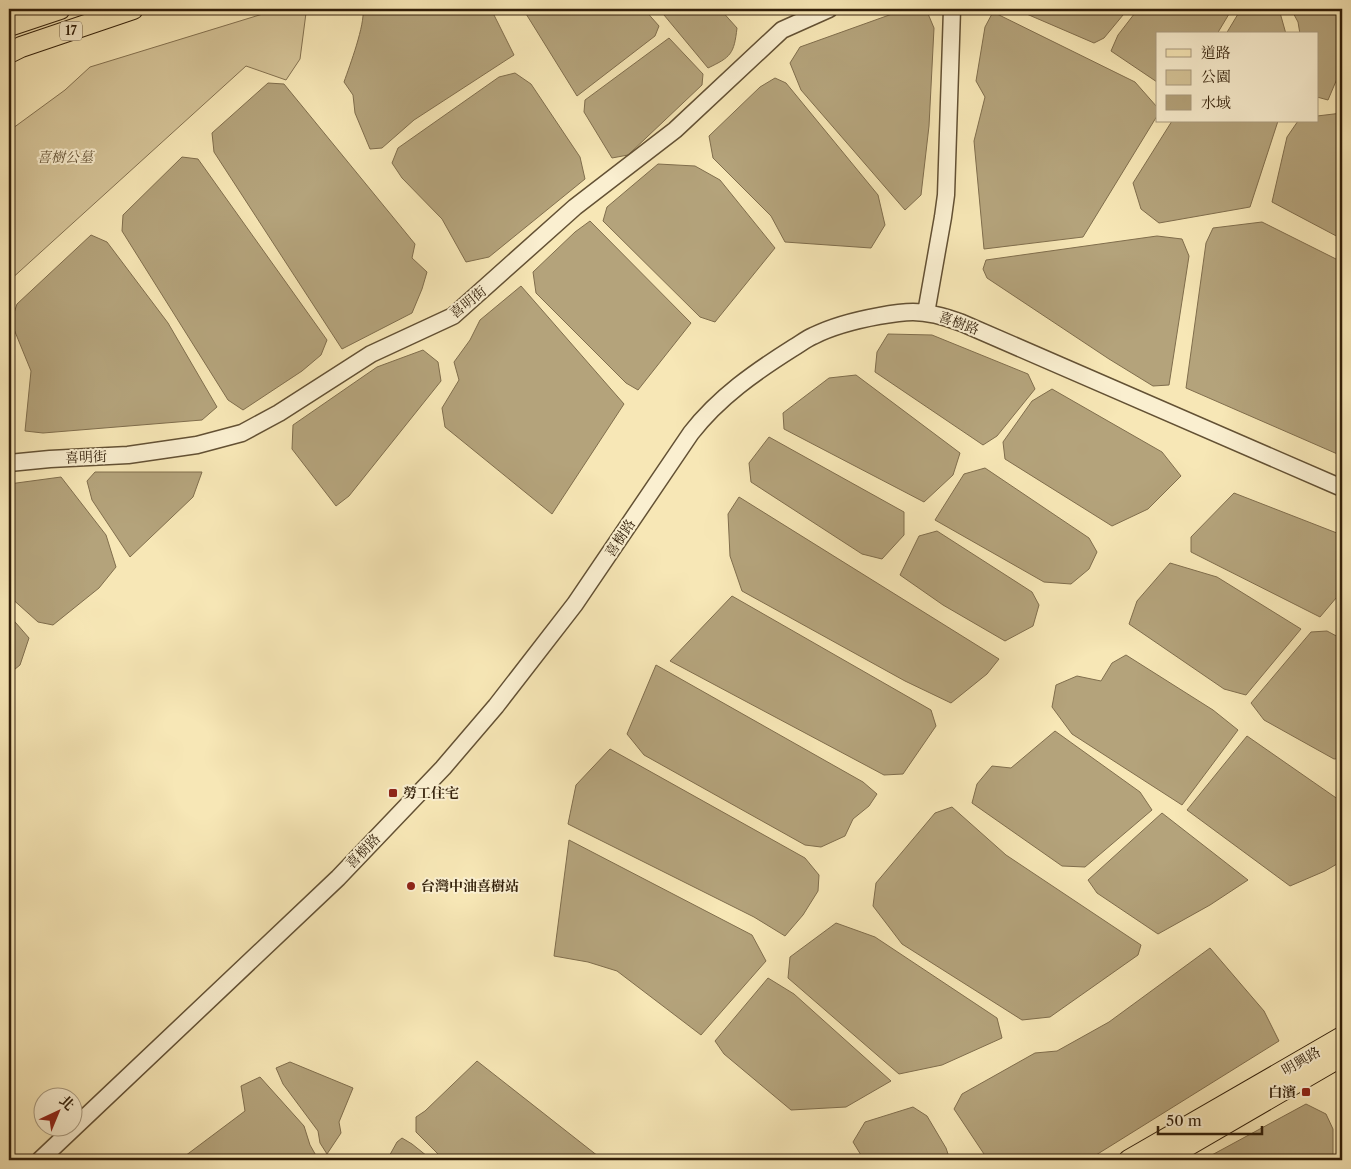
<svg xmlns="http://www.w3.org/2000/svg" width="1351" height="1169" font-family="'Libre Caslon Text','Noto Serif TC',serif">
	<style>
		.green { fill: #d6c599; stroke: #847251 }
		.water { fill: #b4a37b; stroke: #806e4d }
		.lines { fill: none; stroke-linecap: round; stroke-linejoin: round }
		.minor-casing { stroke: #635134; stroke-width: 19 }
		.major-casing { stroke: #321f09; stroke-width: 22 }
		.minor { stroke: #faefd0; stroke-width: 16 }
		.major { stroke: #f7e7b6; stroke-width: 20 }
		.poi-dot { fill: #8f2418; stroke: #faefd0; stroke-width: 2 }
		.labels { text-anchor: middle; stroke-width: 4; stroke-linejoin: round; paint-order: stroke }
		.shield { fill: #faefd0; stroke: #6e5d45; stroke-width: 1 }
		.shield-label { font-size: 12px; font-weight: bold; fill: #321f09 }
		.park-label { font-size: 14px; font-style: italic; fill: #635134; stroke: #faefd0 }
		.street-label { font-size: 14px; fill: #321f09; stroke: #faefd0 }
		.poi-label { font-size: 14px; font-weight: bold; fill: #321f09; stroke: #faefd0; text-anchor: start }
	</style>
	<rect width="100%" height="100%" fill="#f7e7b6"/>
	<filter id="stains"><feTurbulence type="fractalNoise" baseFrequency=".004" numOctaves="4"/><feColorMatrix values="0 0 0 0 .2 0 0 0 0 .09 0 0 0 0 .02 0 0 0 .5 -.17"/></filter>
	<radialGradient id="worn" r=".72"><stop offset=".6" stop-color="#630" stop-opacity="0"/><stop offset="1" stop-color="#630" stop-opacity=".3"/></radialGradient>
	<path class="green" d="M279 9H295L306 13 300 59 286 80 246 66 9 281V131L65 90 90 67Z"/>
	<path class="water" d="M363 9H491L514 55 414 120 382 148 370 149 355 113 353 95 344 82C350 65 365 25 363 9Z
		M523 9H644L659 26 655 36 577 96Z
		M659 9H720L737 28C734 54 731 57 708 68Z
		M906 9H926L934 28 929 126 921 195 905 210 801 90 790 63 800 47Z
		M1015 9H1128L1104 38 1094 43Z
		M1138 9H1232L1217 34H1157V82L1111 51 1118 35Z
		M1241 9H1279L1286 34H1226Z
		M1291 9H1342V67L1328 100 1317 97V34H1300L1298 22Z
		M993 12 1135 82 1157 107V116L1083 237 984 249 974 141 985 97 976 81 985 27Z
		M669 38 703 74 702 85 628 155 612 158 584 112 585 100Z
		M515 73 531 84 580 157 585 179 489 257 466 262 442 219 402 178 392 163 398 148 499 77Z
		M775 78 786 83 878 195 885 225 871 248 785 242 771 216 713 158 709 136 760 87Z
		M268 83 284 84 415 244 412 258 427 272 422 289 412 313 342 349 214 152 212 133Z
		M1342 113V239L1272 202 1287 137 1298 121H1317V116Z
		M1172 121H1278L1250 207 1159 223 1141 209 1133 183Z
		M182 157 198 159 327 340 321 355 302 371 243 410 228 400 122 231 123 215Z
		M658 164 695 166 720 180 775 248 715 322 700 317 603 221 607 207Z
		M590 221 691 323 638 390 626 383 536 293 533 272 575 232Z
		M1262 222 1342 262V456L1186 388 1206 243 1213 228Z
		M91 235 107 242 168 323 217 407 202 420 43 433 25 431 31 371 11 322 17 304Z
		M1157 236 1182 239 1189 256 1169 385 1153 386 1109 359 987 278 983 269 986 260Z
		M521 286 624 404 552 514 445 427 442 408 459 380 454 362 470 340 480 320Z
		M888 334 932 335 1028 374 1035 389 997 436 983 445 875 372 877 352Z
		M423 350 438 362 441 381 349 496 336 506 292 449 293 425 377 367Z
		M856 375 960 453 953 475 924 502 784 429 783 413 829 378Z
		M1052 389 1162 452 1181 476 1148 509 1112 526 1005 459 1003 442 1032 401Z
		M769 437 904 512V535L882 559 862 554 751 482 749 463Z
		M985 468 1089 538 1097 552 1089 569 1071 584 1044 582 935 520 964 474Z
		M95 472H202L193 497 130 557 92 500 87 481Z
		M61 477 106 535 116 567 99 588 53 625 38 622 9 596V484Z
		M1234 493 1342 535V591L1320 617 1191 552V537Z
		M739 497 999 659 987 674 951 703 905 681 742 591 730 556 728 514Z
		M937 531 1032 592 1039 605 1033 626 1005 641 943 605 900 575 919 536Z
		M1170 563 1217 577 1301 629 1246 695 1224 689 1129 624 1137 601Z
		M732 596 931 710 936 726 903 774 884 775 670 661Z
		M9 615 29 638 20 665 9 674Z
		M1327 631 1342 639V758L1334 759 1264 720 1251 703 1311 632Z
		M1126 655 1213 710 1238 730 1182 805 1072 734 1052 707 1056 685 1077 676 1101 681 1112 663Z
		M656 665 863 782 877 794 869 806 853 819 845 836 821 847 805 845 644 755 627 734Z
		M1055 731 1140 792 1152 810 1085 867 1062 866 972 803 977 784 992 766 1011 768Z
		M1247 736 1342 802V861L1325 871 1290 886 1187 810Z
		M610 749 805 858 819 875 818 891 803 915 785 936 754 917 568 824 576 785Z
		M952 807 1006 855 1141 945 1138 955 1050 1017 1022 1020 902 944 873 906 876 883 935 813Z
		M1162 813 1248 880 1210 905 1158 934 1097 893 1088 880Z
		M569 840 752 935 766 961 701 1035 617 971 588 962 554 956Z
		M836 923 875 937 997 1018 1002 1038 942 1065 899 1074 788 978 790 957Z
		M1210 948 1264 1011 1279 1041 1088 1160H988L954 1109 962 1094 1035 1053 1057 1051 1109 1022Z
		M768 978 794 994 891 1081 846 1107 791 1110 724 1054 715 1041Z
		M477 1061 603 1160H444L416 1132V1117L425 1111Z
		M290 1062 353 1088 339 1122 341 1133 327 1154 320 1143 318 1131 283 1084 276 1068Z
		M260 1077 304 1126 310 1145 318 1159 317 1160H183L185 1156 245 1111 241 1086Z
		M1306 1104 1326 1114 1333 1129V1155L1327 1160H1206L1210 1156Z
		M913 1107 927 1116 946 1148 950 1160H864L853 1142 865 1122Z
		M402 1138 412 1144 432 1160H387L397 1142Z"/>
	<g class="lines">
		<g class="minor-casing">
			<path id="minor" d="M926 313 943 217 946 195 952 9
				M9 463 50 459 128 455 197 445 242 433 279 413 371 354 453 316 575 207 675 130 782 30 829 9
				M40 1160 338 878 443 768 496 706 575 604 691 433C719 397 755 372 793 348 800 344 806 339 813 336 833 326 857 320 879 316 890 314 902 312 913 312 930 312 946 317 962 323L1342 488"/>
		</g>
		<g class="major-casing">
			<path id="major" d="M9 26 60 9
				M9 53 21 47 133 9
				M1129 1160 1342 1037
				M1163 1160 1342 1056"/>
		</g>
		<use href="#minor" class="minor"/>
		<use href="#major" class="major"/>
	</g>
	<g class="poi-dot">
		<rect x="388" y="788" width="10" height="10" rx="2.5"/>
		<circle cx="411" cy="886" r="5"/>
		<rect x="1301" y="1087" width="10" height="10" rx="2.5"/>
	</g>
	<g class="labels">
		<rect class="shield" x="60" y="21.5" width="22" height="19" rx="4"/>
		<g class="shield-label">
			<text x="71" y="35">17</text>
		</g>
		<g class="park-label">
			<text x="65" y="162">喜樹公墓</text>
		</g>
		<g class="street-label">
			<text transform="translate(468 302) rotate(-39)" y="5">喜明街</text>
			<text transform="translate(959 323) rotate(20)" y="5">喜樹路</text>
			<text transform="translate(86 457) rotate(-3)" y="5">喜明街</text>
			<text transform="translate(620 538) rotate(-56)" y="5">喜樹路</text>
			<text transform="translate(363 851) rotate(-46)" y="5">喜樹路</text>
			<text transform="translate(1301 1061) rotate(-30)" y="5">明興路</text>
		</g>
		<g class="poi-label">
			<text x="403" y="798">勞工住宅</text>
			<text x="421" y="891">台灣中油喜樹站</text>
			<text x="1296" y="1097" text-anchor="end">白濱</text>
		</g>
	</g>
	<rect width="1351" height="1169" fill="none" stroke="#f7e7b6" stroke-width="30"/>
	<rect x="10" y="10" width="1331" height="1149" fill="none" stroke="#321f09" stroke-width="2.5"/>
	<rect x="15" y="15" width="1321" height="1139" fill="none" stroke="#321f09"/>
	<rect x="1156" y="32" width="162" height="90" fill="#faefd0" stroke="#aa9c80"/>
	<rect x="1166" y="49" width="25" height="8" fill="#f7e7b6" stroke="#aa9c80"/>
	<text x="1201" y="58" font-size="15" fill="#321f09">道路</text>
	<rect x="1166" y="70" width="25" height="15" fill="#d6c599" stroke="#aa9c80"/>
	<text x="1201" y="82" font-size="15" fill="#321f09">公園</text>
	<rect x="1166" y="95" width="25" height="15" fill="#b4a37b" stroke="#aa9c80"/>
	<text x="1201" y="108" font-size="15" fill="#321f09">水域</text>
	<g transform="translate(58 1112) rotate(44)"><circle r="24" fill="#faefd0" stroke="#aa9c80"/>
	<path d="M0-4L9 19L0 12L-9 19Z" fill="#8f2418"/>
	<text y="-8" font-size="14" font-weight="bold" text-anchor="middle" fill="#321f09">北</text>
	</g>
	<path d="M1158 1126v8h104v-8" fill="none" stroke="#321f09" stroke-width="2.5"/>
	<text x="1166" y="1126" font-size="15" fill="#321f09" stroke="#faefd0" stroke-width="4" paint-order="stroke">50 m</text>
	<rect width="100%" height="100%" filter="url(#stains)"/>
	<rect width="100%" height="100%" fill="url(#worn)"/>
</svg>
